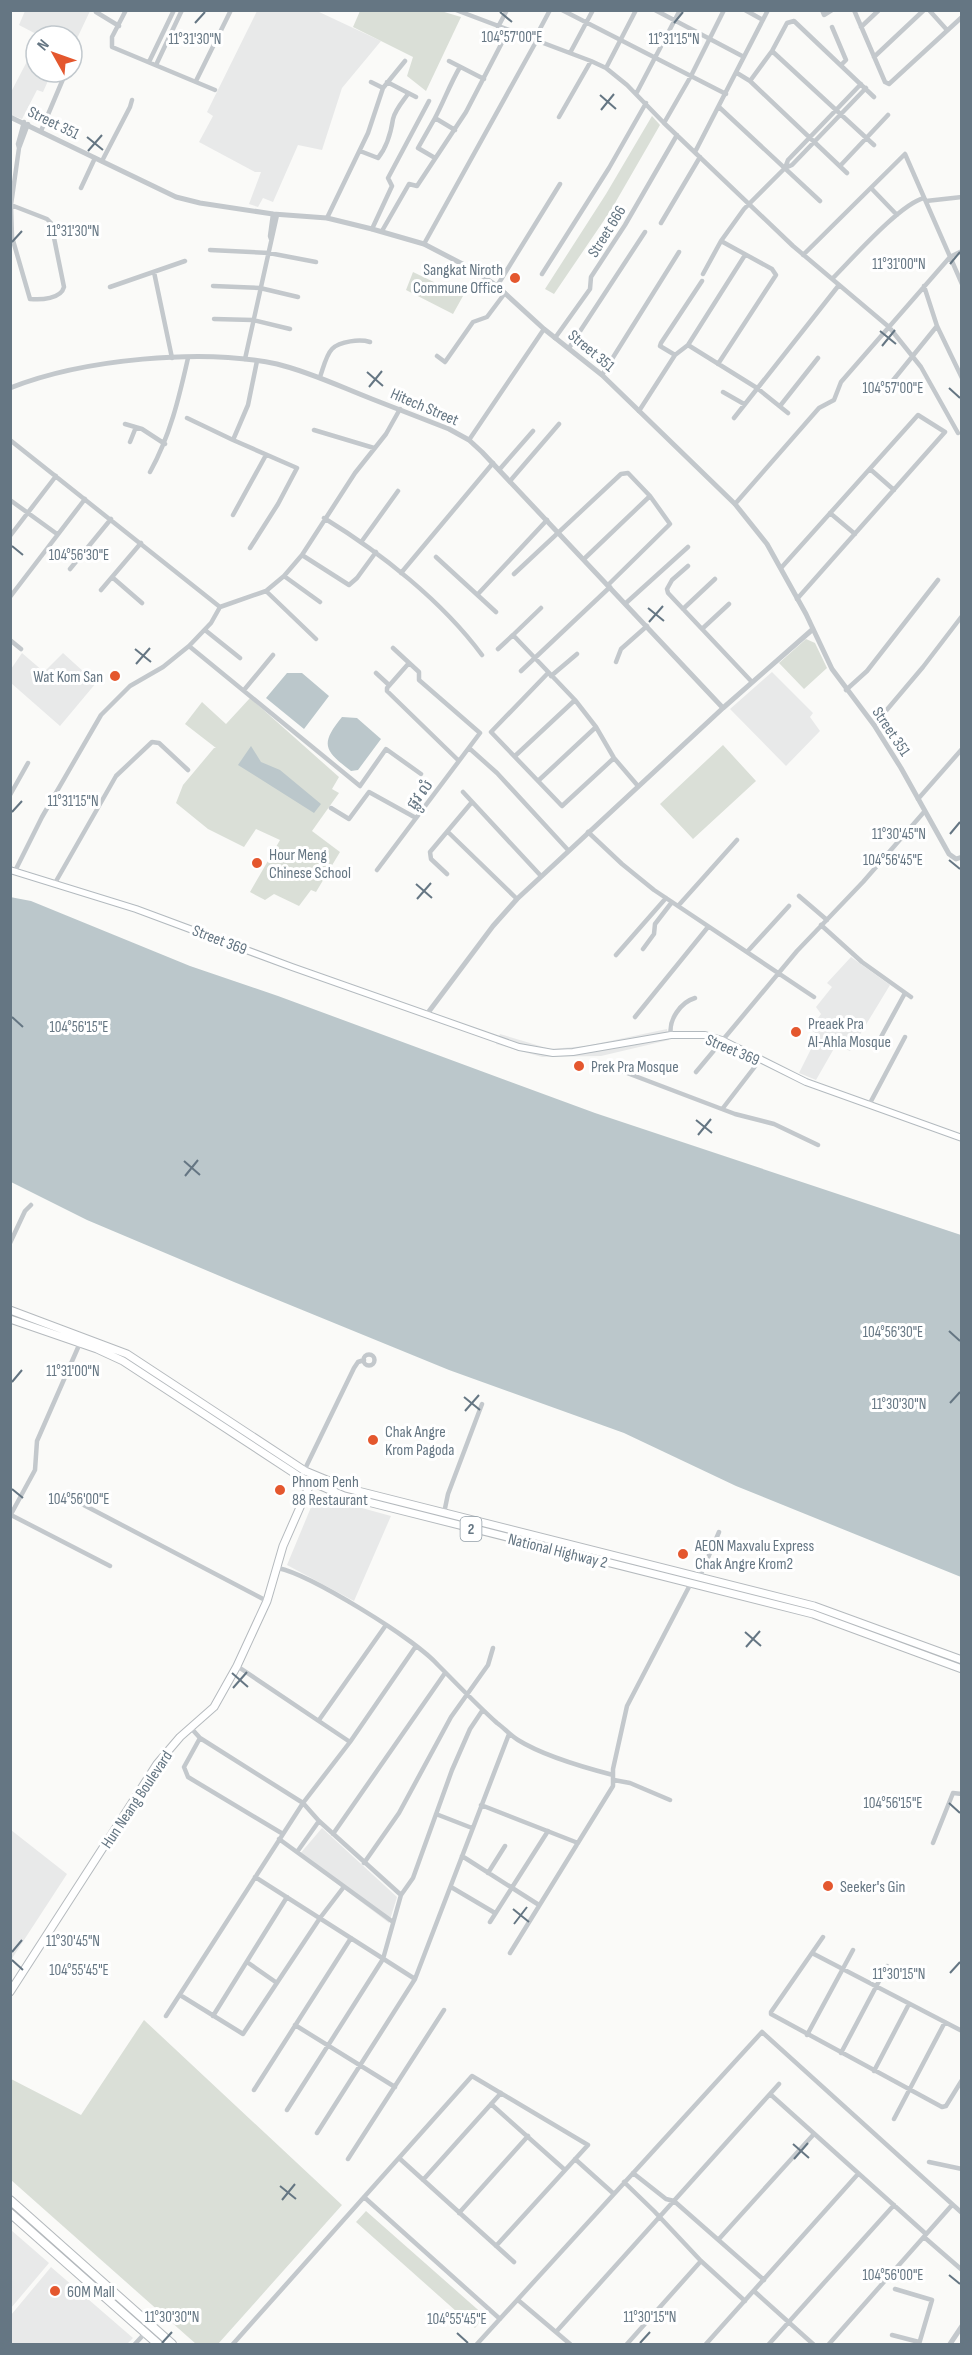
<svg xmlns="http://www.w3.org/2000/svg" width="972" height="2355" font-family="'Sofia Sans Condensed','Noto Sans Khmer',sans-serif">
	<style>
		.built { fill: #e8e9e9 }
		.green { fill: #dadfd7 }
		.water { fill: #bbc7cb }
		.lines { fill: none; stroke-linecap: round; stroke-linejoin: round }
		.secondary-casing { stroke: #b3babf; stroke-width: 8 }
		.primary-casing { stroke: #b5babe; stroke-width: 9 }
		.trunk-casing { stroke: #b4b9bd; stroke-width: 10 }
		.minor { stroke: #c3c8cc; stroke-width: 4.5 }
		.tertiary { stroke: #c3c8cc; stroke-width: 5 }
		.secondary { stroke: #fff; stroke-width: 6 }
		.primary { stroke: #fff; stroke-width: 7 }
		.trunk { stroke: #fff; stroke-width: 8 }
		.ticks { fill: none; stroke: #657683; stroke-width: 2 }
		.poi-dot { fill: #e4572e; stroke: #fff; stroke-width: 2 }
		.labels { text-anchor: middle; stroke-width: 6; stroke-linejoin: round; paint-order: stroke }
		.shield { fill: #fff; stroke: #939fa8; stroke-width: 1.5 }
		.shield-label { font-size: 15px; font-weight: bold; fill: #657683 }
		.street-label { font-size: 16px; fill: #657683; stroke: #fff }
		.poi-label { font-size: 16px; fill: #657683; stroke: #fff; text-anchor: start }
		.ticks-label { font-size: 15px; text-anchor: middle; fill: #657683; stroke: #fff; stroke-width: 6; stroke-linejoin: round; paint-order: stroke }
	</style>
	<rect width="100%" height="100%" fill="#fafaf8"/>
	<path class="built" d="M25 11H90L72 49V36H40L19 25Z
		M257 11H317L381 41 342 88 322 150 298 145 273 202 263 198 258 207 249 204 261 172H255L199 142 213 116 207 112Z
		M36 44V72H52L43 92 37 90 22 119 11 115 10 94Z
		M22 653 44 672 63 653 96 683 60 726 11 683V669Z
		M772 672 813 713 810 717 820 731 786 766 730 709Z
		M851 957 890 985 850 1051 836 1045 816 1080 799 1073 818 1035 810 1029 821 1014 816 1007 832 987 827 983Z
		M667 1029 669 1040 601 1056 542 1057 496 1044 500 1034 550 1049 586 1046Z
		M318 1496 391 1516 354 1601 287 1565 314 1500Z
		M322 1828 397 1897 389 1923 299 1855Z
		M11 1830 67 1874 11 1960Z
		M11 2230 49 2263 11 2308Z
		M51 2267 133 2338 127 2344H11V2315Z"/>
	<path class="green" d="M360 11H441L461 17 426 91 407 76 413 57 353 27Z
		M652 116 660 125 611 210 554 294 545 289 606 194Z
		M413 272 463 296 453 314 406 290Z
		M806 639 815 643 827 668 804 689 779 663Z
		M250 698 339 777 332 789 339 793 312 831 340 852 316 892 311 890 299 906 274 894 265 900 250 892 280 840 256 829 244 847 208 829 176 803 183 785 214 748H216L185 724 202 702 226 724Z
		M723 745 756 781 693 839 660 804Z
		M144 2020 342 2205 218 2344H196L11 2180V2079L81 2115Z
		M366 2211 485 2316 475 2328 356 2222Z"/>
	<path class="water" d="M287 673H302L329 696 304 729 266 698Z
		M342 717 357 718 381 739 358 770 351 771C325 751 319 745 342 717Z
		M251 746 261 762 280 770 321 804 314 813 238 765Z
		M10 897 31 901 190 966 278 996 595 1113 961 1235V1577L736 1486 624 1433 449 1370 234 1282 87 1220 11 1182Z"/>
	<g class="lines">
		<g class="secondary-casing">
			<path id="secondary" d="M10 870 136 909 292 967 519 1047 553 1053 573 1052 671 1035H705L722 1040 806 1082 962 1138"/>
		</g>
		<g class="primary-casing">
			<path id="primary" d="M10 1310 127 1354 305 1471 346 1488 814 1606 962 1660
				M10 1319 97 1349 123 1361 300 1477 344 1496 813 1614 962 1669
				M10 1992 157 1764 180 1737 214 1707 237 1666 267 1601 283 1546 312 1480"/>
		</g>
		<g class="trunk-casing">
			<path id="trunk" d="M10 2200 172 2344
				M10 2213 158 2344"/>
		</g>
		<path class="minor" d="M126 10 112 37V47L215 90
			M456 10 591 61 606 68 627 85 664 123 793 246 889 327 921 367 958 433
			M562 10 726 94
			M655 10 744 57
			M745 10 763 20
			M822 10 824 15 832 10
			M854 10 885 82 889 84 962 17
			M929 10 947 30
			M96 12 119 26
			M498 27 507 10
			M832 27 846 60 841 65
			M861 27 879 10
			M534 40 550 10
			M772 51 874 145
			M570 53 593 10
			M874 57 924 10
			M449 61 484 79
			M149 62 174 10
			M156 65 182 10
			M606 68 636 10
			M737 73 750 81 847 173
			M196 81 231 10
			M750 81 772 51 787 23 794 21 874 97
			M371 82 383 88
			M387 82 416 97
			M636 94 680 10
			M719 107 820 201
			M559 117 591 61
			M664 123 691 76 724 10
			M455 130 435 118C444 101 450 84 460 67
			M41 131 66 72
			M19 148 28 124
			M360 151 378 158C387 147 391 132 393 119 395 110 403 101 408 94
			M695 152 768 10
			M435 158 418 148 435 118
			M102 161 130 107 132 100
			M840 166 888 115
			M785 168 788 160 861 84
			M81 188 95 158
			M871 188 897 215
			M926 201 962 197
			M10 205H11L47 219 51 223 64 287C61 299 41 300 30 299L12 237 11 205 19 148 18 144 24 122
			M327 218 368 133 383 88 405 61
			M661 223 700 157
			M372 229 392 186 388 178 429 101
			M382 231 409 184 417 186 466 112 508 31
			M271 239 270 236 273 214
			M424 244 537 40
			M210 250 269 253 316 262
			M803 255 905 154 962 284
			M154 272 172 358
			M542 274 609 168 646 103
			M703 274 721 241 744 209 785 168 792 165 866 88
			M832 279C852 259 900 204 924 198
			M213 286 260 288 298 297
			M497 286 560 184
			M924 286 937 326 962 378
			M110 287 185 261
			M214 319 253 320 290 329
			M555 338 590 289 591 277 625 225 677 135
			M688 345 757 388 788 413
			M569 348 645 232
			M675 355 660 346 661 343 702 281
			M437 356 445 362 473 322 487 317 505 293
			M245 359 277 215
			M718 364 776 275 772 269 721 241
			M602 375 679 252
			M320 377C323 369 326 355 332 349 340 341 360 339 370 342
			M886 389 937 326
			M723 392 744 404
			M780 406 818 358
			M639 411 675 355 688 345 745 255
			M187 418 233 440 248 405 257 361
			M734 418 839 285
			M125 424 142 429 165 444
			M314 430 374 448
			M10 440 220 607
			M233 440 297 468 278 504 250 548
			M469 440 544 329
			M130 442 136 427
			M870 469 894 490
			M499 470 533 431
			M150 472C170 436 179 398 188 358
			M510 481 559 424
			M10 500 57 534
			M735 504 819 408 834 400 841 382 950 257 962 251
			M830 513 855 534
			M233 515 266 455
			M324 518C381 553 442 601 482 655
			M10 536 56 476
			M362 541 398 491
			M302 555 349 585 357 578 376 552
			M436 557 496 612
			M584 559 650 496
			M688 566 672 580 667 589 668 593 752 682
			M781 568 918 415 945 432 797 599
			M70 569 111 519
			M401 573 493 463
			M514 574 621 474 628 473 650 496 670 524 608 585
			M284 576 320 602
			M112 577 142 603
			M101 590 141 543
			M266 591 316 639
			M478 594 547 520
			M10 597 85 499
			M626 603 688 547
			M541 608 513 635 575 700 596 727 614 758 638 786
			M683 609 715 579
			M702 629 729 604
			M205 630 240 658
			M10 640 21 649
			M189 646 360 786 386 749 421 774
			M498 649 513 635
			M616 662 621 649 647 626
			M409 663 387 688V691L459 761
			M521 671 610 587
			M376 673 389 685
			M548 673 491 732 562 806 614 758
			M551 676 577 654
			M244 690 273 655
			M846 690 867 671 938 580
			M874 725 923 667 962 616
			M469 748 497 773 568 850
			M515 756 575 700
			M538 781 596 727
			M463 792 541 876
			M10 795 28 763
			M918 799 962 749
			M331 808 349 819 369 792 416 818
			M448 832 517 899
			M588 832 622 864 654 890 814 997
			M377 870 480 733 419 680V672L393 648
			M15 871 42 817 101 715 130 686 163 667 189 646 211 623 220 607 266 591 284 576 302 555 355 473 386 434 400 409
			M447 874 431 859 430 852 472 802
			M55 883 116 776 152 742 159 743 188 770
			M799 896 827 920
			M678 906 737 840
			M821 925 862 962 911 997
			M643 949 654 934 655 924 672 902
			M747 952 789 906
			M616 955 666 898
			M635 1017 708 927
			M671 1035C668 1020 681 1002 695 998
			M881 1037 905 993
			M606 1065 735 1114 774 1124 818 1145
			M696 1072 797 951 863 882 924 812
			M869 1105 905 1037
			M723 1108 760 1060
			M10 1243 25 1211 31 1205
			M363.5 1360a5.5 5.5 0 1 1 11 0a5.5 5.5 0 1 1-11 0Z
			M303 1473 354 1368 358 1362 364 1360
			M78 1502 267 1601
			M444 1513 448 1494 482 1404
			M11 1515 110 1566
			M10 1516 35 1470 37 1441 80 1343
			M278 1568C311 1575 415 1639 438 1665 458 1685 476 1704 497 1723 504 1728 510 1735 518 1740 542 1755 586 1768 613 1775
			M700 1576 719 1532
			M237 1666 350 1742
			M319 1720 386 1625
			M191 1728 200 1738 303 1803 319 1821 401 1895
			M200 1738 184 1767 188 1777 283 1834
			M614 1780 630 1783 670 1800
			M481 1805 578 1843
			M436 1814 472 1828
			M333 1834 445 1673
			M279 1839 393 1922
			M933 1843 953 1793 962 1794
			M297 1852 319 1821
			M462 1856 539 1905
			M364 1863 399 1813 451 1717 488 1665 493 1648
			M488 1873 505 1846
			M255 1877 415 1979
			M451 1887 495 1913
			M490 1922 548 1831
			M823 1937 771 2012V2014L942 2107 946 2106 962 2080
			M510 1953 613 1786V1769L627 1706 691 1583
			M812 1953 962 2031
			M247 1962 277 1983
			M180 1995 243 2034 320 1918 343 1888
			M166 2016 303 1803 350 1742 416 1646
			M213 2016 287 1897
			M295 2025 395 2087
			M807 2035 853 1950
			M841 2053 887 1966
			M874 2071 909 2004
			M254 2090 351 1938
			M770 2094 926 2234
			M491 2104 565 2170
			M287 2110 383 1959 401 1895 413 1878 452 1770 470 1729 482 1711
			M894 2119 945 2022
			M317 2133 415 1979 509 1734
			M399 2158 514 2262
			M348 2159 444 2010
			M575 2159 614 2194
			M929 2162 962 2169
			M633 2173 666 2199 674 2201 764 2280
			M423 2180 501 2093
			M624 2182 654 2211 701 2261 745 2301
			M364 2197 500 2319
			M459 2213 528 2136
			M924 2237 962 2270
			M719 2239 814 2134
			M895 2289 932 2300 919 2344
			M754 2291 813 2344
			M518 2300 570 2344
			M556 2332 779 2084
			M892 2335 919 2342
			M135 2344 146 2332
			M233 2344 472 2076 588 2145 496 2246
			M477 2344 762 2032 962 2213
			M627 2344 701 2261
			M706 2344 858 2174
			M769 2344 894 2205
			M829 2344 952 2205"/>
		<path class="tertiary" d="M10 117 176 197 200 203 273 214 327 218 372 229 424 244 474 270 497 286 544 329 602 375 735 504 767 544 806 614 832 669 874 725 901 768 949 854 956 859 962 857
			M10 388C83 359 202 348 277 364 310 372 341 387 372 399 398 409 424 419 449 429L469 440 482 452 723 708
			M427 1014 493 926 517 899 723 708 813 629
			M950 2344 962 2326"/>
		<use href="#secondary" class="secondary"/>
		<use href="#primary" class="primary"/>
		<use href="#trunk" class="trunk"/>
	</g>
	<path class="ticks" d="M500 12 512 22M195 23 205 12M674 23 683 12M600 95 616 109M601 110 614 94M87 137 103 150M88 151 102 135M12 242 22 231M950 264 960 252M880 331 896 344M882 346 895 330M367 372 383 386M369 387 382 371M949 388 960 398M12 546 23 555M648 608 664 621M649 622 663 606M135 649 151 662M136 664 150 648M12 812 22 801M950 834 960 822M949 860 960 869M416 884 432 898M417 899 431 883M12 1017 23 1027M696 1120 712 1133M698 1135 711 1119M184 1161 200 1175M185 1176 198 1160M949 1331 960 1341M12 1382 22 1370M464 1397 480 1410M950 1403 960 1392M465 1411 479 1395M12 1489 23 1498M745 1632 761 1646M746 1647 760 1631M232 1673 248 1687M233 1688 247 1672M949 1803 960 1813M513 1909 529 1922M514 1924 527 1907M12 1952 22 1940M12 1960 23 1970M950 1973 960 1962M793 2144 809 2158M794 2159 808 2143M280 2186 296 2199M282 2200 295 2184M949 2275 960 2284M457 2333 468 2343M162 2343 172 2332M640 2343 650 2332"/>
	<g class="poi-dot">
		<circle cx="515" cy="278" r="6"/>
		<circle cx="115" cy="676" r="6"/>
		<circle cx="257" cy="863" r="6"/>
		<circle cx="796" cy="1032" r="6"/>
		<circle cx="579" cy="1066" r="6"/>
		<circle cx="373" cy="1440" r="6"/>
		<circle cx="280" cy="1490" r="6"/>
		<circle cx="683" cy="1554" r="6"/>
		<circle cx="828" cy="1886" r="6"/>
		<circle cx="55" cy="2291" r="6"/>
	</g>
	<g class="labels">
		<rect class="shield" x="460.5" y="1517" width="21" height="24" rx="4.5"/>
		<g class="shield-label">
			<text x="471" y="1534">2</text>
		</g>
		<g class="street-label">
			<text transform="translate(54 122) rotate(26)" y="6">Street 351</text>
			<text transform="translate(606 231) rotate(-58)" y="6">Street 666</text>
			<text transform="translate(592 350) rotate(40)" y="6">Street 351</text>
			<text transform="translate(425 406) rotate(23)" y="6">Hitech Street</text>
			<text transform="translate(892 731) rotate(56)" y="6">Street 351</text>
			<text transform="translate(419 794) rotate(-53)" y="6">ផ្លូវ លំ</text>
			<text transform="translate(220 939) rotate(21)" y="6">Street 369</text>
			<text transform="translate(733 1049) rotate(23)" y="6">Street 369</text>
			<text transform="translate(558 1550) rotate(14)" y="6">National Highway 2</text>
			<text transform="translate(136 1799) rotate(-56)" y="6">Hun Neang Boulevard</text>
		</g>
		<g class="poi-label">
			<text x="503" y="275" text-anchor="end">Sangkat Niroth<tspan x="503" dy="18">Commune Office</tspan></text>
			<text x="103" y="682" text-anchor="end">Wat Kom San</text>
			<text x="269" y="860">Hour Meng<tspan x="269" dy="18">Chinese School</tspan></text>
			<text x="808" y="1029">Preaek Pra<tspan x="808" dy="18">Al-Ahla Mosque</tspan></text>
			<text x="591" y="1072">Prek Pra Mosque</text>
			<text x="385" y="1437">Chak Angre<tspan x="385" dy="18">Krom Pagoda</tspan></text>
			<text x="292" y="1487">Phnom Penh<tspan x="292" dy="18">88 Restaurant</tspan></text>
			<text x="695" y="1551">AEON Maxvalu Express<tspan x="695" dy="18">Chak Angre Krom2</tspan></text>
			<text x="840" y="1892">Seeker's Gin</text>
			<text x="67" y="2297">60M Mall</text>
		</g>
	</g>
	<g class="ticks-label">
		<text x="512" y="42">104°57'00"E</text>
		<text x="195" y="44">11°31'30"N</text>
		<text x="674" y="44">11°31'15"N</text>
		<text x="73" y="236">11°31'30"N</text>
		<text x="899" y="269">11°31'00"N</text>
		<text x="893" y="393">104°57'00"E</text>
		<text x="79" y="560">104°56'30"E</text>
		<text x="73" y="806">11°31'15"N</text>
		<text x="899" y="839">11°30'45"N</text>
		<text x="893" y="865">104°56'45"E</text>
		<text x="79" y="1032">104°56'15"E</text>
		<text x="893" y="1337">104°56'30"E</text>
		<text x="73" y="1376">11°31'00"N</text>
		<text x="899" y="1409">11°30'30"N</text>
		<text x="79" y="1504">104°56'00"E</text>
		<text x="893" y="1808">104°56'15"E</text>
		<text x="73" y="1946">11°30'45"N</text>
		<text x="79" y="1975">104°55'45"E</text>
		<text x="899" y="1979">11°30'15"N</text>
		<text x="893" y="2280">104°56'00"E</text>
		<text x="172" y="2322">11°30'30"N</text>
		<text x="650" y="2322">11°30'15"N</text>
		<text x="457" y="2324">104°55'45"E</text>
	</g>
	<rect width="972" height="2355" fill="none" stroke="#657683" stroke-width="24"/>
	<g transform="translate(54 54) rotate(310)"><circle r="28" fill="#ffffff" stroke="#c1c8cd" stroke-width="1.5"/>
	<path d="M0-4.5L10 22L0 15L-10 22Z" fill="#e4572e"/>
	<text y="-9" font-size="16" font-weight="bold" text-anchor="middle" fill="#657683">N</text>
	</g>
</svg>
